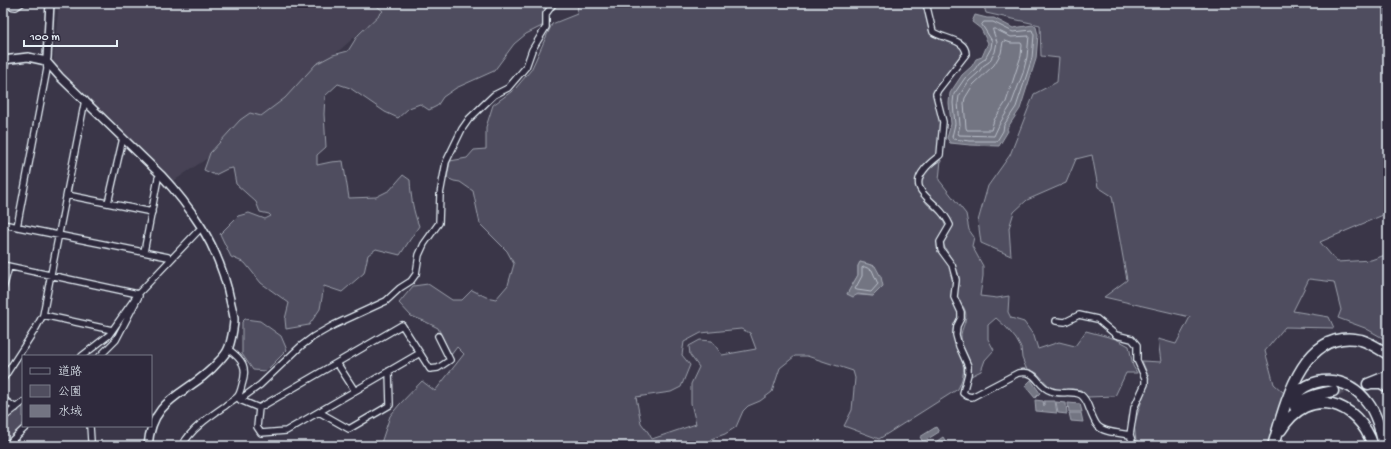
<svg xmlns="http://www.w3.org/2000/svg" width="1391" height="449" font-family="'Gochi Hand','Klee One',sans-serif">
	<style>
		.built { fill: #464354 }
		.green { fill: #504e5f; stroke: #9ca0ac; fill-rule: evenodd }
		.water { fill: #737482; stroke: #a2a6b1 }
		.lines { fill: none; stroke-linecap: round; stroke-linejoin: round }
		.shore { stroke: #b9bfc9; stroke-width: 1 }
		.motorway-tunnel { stroke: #545262; stroke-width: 10; stroke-dasharray: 10 5; stroke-linecap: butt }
		.minor-casing { stroke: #e8f1f8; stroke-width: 8 }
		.tertiary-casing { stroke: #e8f1f8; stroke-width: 10 }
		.motorway-casing { stroke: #e8f1f8; stroke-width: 13 }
		.minor { stroke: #2f2a3d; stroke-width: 5.5 }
		.tertiary { stroke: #2f2a3d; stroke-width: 7 }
		.motorway { stroke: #2f2a3d; stroke-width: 10 }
	</style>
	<rect width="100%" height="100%" fill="#3a3648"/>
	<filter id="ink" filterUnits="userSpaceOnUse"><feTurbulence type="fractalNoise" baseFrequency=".025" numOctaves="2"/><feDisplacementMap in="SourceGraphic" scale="8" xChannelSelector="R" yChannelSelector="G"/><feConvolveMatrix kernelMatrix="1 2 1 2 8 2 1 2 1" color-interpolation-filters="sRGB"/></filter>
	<g filter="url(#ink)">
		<path class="built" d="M59 3H340L342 5 345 3H373L383 12 275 107 215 153 172 182 53 63Z"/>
		<path class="green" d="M373 3H548L542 26 526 34 514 44 494 71 456 88 443 97 437 106 429 110 420 104 409 108 398 118 385 112 350 88 338 84 325 96 324 114 326 147 317 155V165L331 162 343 161 349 198 376 197 390 190 403 175 410 180C411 197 413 211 419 226L400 255 376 249 368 255 364 273 342 292 324 286 320 309 309 325 286 329 285 319 289 303 261 283 245 263 231 257 220 234 238 216 249 213 265 219 271 216 269 214 260 212 256 202 236 184 233 168 227 169 215 175 204 170 210 153 240 120 250 113 261 116 285 98 316 64 333 55 348 51 358 35 383 11Z
			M578 3H923L929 31 941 40 948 39 964 49 963 56 933 92 942 123 938 153 918 176 915 186 927 204 941 216 946 227 937 246 949 265 953 275 954 286 951 295 954 304 959 313C957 319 953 326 953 331 955 357 972 360 958 389L879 439 844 426 852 410 855 378 853 371 807 356H795L780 368 772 392 760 401 748 406 743 411 736 427 725 434 711 439 707 446H380L390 416 399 405 422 381 435 391 464 354 457 347 451 355 438 328 424 321 411 316 399 303 413 286 428 284 452 300H462L472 290 486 297 496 299 508 285 514 264 507 251 480 224 473 191 460 182 454 181 447 178 450 161 467 158 474 150 486 149V127L493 105 515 89 531 70 552 24 577 14ZM860 262 875 266 873 296 847 294 858 275V266ZM741 329 750 333 756 349 722 355 712 341 700 340 689 346 690 355 699 367 691 384V403L696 424 652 439 648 432 641 423 636 397 671 392 681 387 690 365 682 355 684 342 701 333Z
			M983 3H1388V206L1383 215 1320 242 1337 262 1371 260 1388 254V341L1365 328 1338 318 1341 310 1334 282 1309 279 1293 311 1329 317 1334 328 1285 327 1265 351 1274 384 1285 394 1269 446H1145L1136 440 1134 425 1149 378 1142 361 1161 362 1158 339 1176 344 1190 317 1104 297 1127 280 1112 196 1098 187 1092 155 1076 159 1066 183 1027 200 1014 212 1009 228 1011 256 981 243 978 221 988 186 1010 155 1034 94 1057 82 1059 58 1041 56 1040 25 986 13Z
			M941 160 939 180 966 214 969 230 974 237 972 246 983 266V276L980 296 997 298 1009 296 1008 312 1011 318 1024 322 1034 336 1038 349 1059 342 1075 346 1086 331 1116 339 1129 346 1133 366 1137 373H1126L1115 396 1088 397 1081 390 1072 389 1055 390 1049 386 1037 373 1026 368 1022 358 1021 348 1016 339 1006 327 996 318 988 325V339L994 350 985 360 981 371 971 376C973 357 963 354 961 338 960 328 970 319 964 308 963 305 958 302 956 299 955 293 958 290 959 284 962 273 948 254 943 244L953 224 949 216 927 193 921 183 923 172Z
			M245 319 260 321 281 336 287 350 266 371 253 370 242 354V322Z
			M23 405V425L3 445V421Z"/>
		<path class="water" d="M975 15 987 18H994L1013 28 1033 25 1036 27 1038 35 1036 59 1020 109 1008 127 1007 129 1008 131 999 146 970 145 950 143 947 138 951 124 949 103 950 93 962 75 972 66 976 59 982 57 988 43 981 29 972 22Z
			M860 262 875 266 881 277 883 286 873 296 858 294 853 297 847 294 858 275V266Z
			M1031 380 1040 393 1035 398 1025 386Z
			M1035 400 1043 401 1044 406V401H1055L1057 413 1036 411Z
			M1056 402 1066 403 1067 414 1058 413Z
			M1068 403 1080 404 1082 412H1069Z
			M1069 413H1081L1083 422 1071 421Z
			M936 427 939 432 923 442 920 437Z
			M943 437 948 445 930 446Z"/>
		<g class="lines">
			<path class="shore" d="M984 22H993L1013 32 1032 30 1034 35 1032 58 1027 74 1016 107 1004 125 1003 131 997 141H970L953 139 952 137 955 124 953 103 954 94 965 78 975 69 979 63 985 59 991 48 992 41 982 25Z
				M993 29H995L1011 37 1029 36 1027 57 1023 73 1011 105 1000 123 994 136 959 135 958 133 960 125 958 103 959 96 969 81 978 73 983 66 989 62 995 52 997 42 993 31Z
				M1005 41 1011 43H1021L1022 45 1021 56 1006 102 994 120 991 130H967L966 128 964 103 965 98 973 85 994 65 1001 53 1003 42Z
				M865 267 872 270 878 284 871 292 857 290 855 289 862 276V268Z"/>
			<path class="motorway-tunnel" d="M1333 391 1368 384"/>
			<g class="minor-casing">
				<path id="minor" d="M926 3 933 32C943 39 966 39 966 54L938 90 936 94 943 122 940 155C935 159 928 164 924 170 910 187 926 196 937 207 943 213 947 218 950 225L940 242 941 250 952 265 956 280 954 297 961 312V318L957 326 956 335 959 346 968 366V374L963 393 967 396 972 397 1018 373C1038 369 1036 386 1051 391 1060 395 1072 390 1081 395 1086 399 1087 403 1089 408 1091 413 1094 421 1097 425 1103 433 1120 433 1130 435
					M3 5 16 7 22 3
					M3 75 6 59
					M67 195 152 212
					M108 203 123 138
					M3 224 168 257 171 259
					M17 227 47 69 46 61
					M144 252 158 178 161 175
					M3 265 138 294 139 296 116 340 100 356
					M3 289 9 267
					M43 315 112 330
					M1056 321 1065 322 1079 315 1097 319 1116 335 1132 339 1137 345V360L1145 378V384L1134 408 1130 435 1134 446
					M82 356 109 335 138 294 199 230 202 228
					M337 363 355 391
					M3 379 36 328 43 315 85 100
					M238 396 242 398 260 385 301 346 313 337 334 325 386 301 400 288 411 281 416 274 419 255 424 244 439 223 440 194 446 162 462 129 469 119 494 95 508 88 526 67 532 50 546 27V14L554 3
					M238 397 240 400 259 408 402 325 430 369 438 368 450 360 438 336
					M3 399 16 408
					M259 408 257 427 261 433 286 431 420 353
					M319 412 349 429 390 405 389 371
					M3 418 23 402
					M90 426 91 441
					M6 446 27 426
					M182 446C191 429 209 417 225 406 228 403 234 400 237 397 240 394 241 389 242 385 248 367 243 360 228 349"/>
			</g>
			<g class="tertiary-casing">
				<path id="tertiary" d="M3 60 28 57 46 61 60 77 161 175C176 191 190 209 202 228 216 251 226 278 231 304 232 309 234 315 234 319 234 326 231 343 228 349 226 354 222 358 219 361 191 395 152 394 148 446
					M46 61 47 58 50 3"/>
			</g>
			<g class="motorway-casing">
				<path id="motorway" d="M1372 383H1381L1388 387
					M1368 384 1388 376
					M1289 402C1310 373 1347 374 1368 403 1377 415 1381 431 1384 446
					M1295 407C1305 396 1320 394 1333 391
					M1281 430C1308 385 1358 400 1373 446
					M1273 446C1285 405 1302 327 1361 340 1371 343 1379 349 1388 354"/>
			</g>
			<use href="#minor" class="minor"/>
			<use href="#tertiary" class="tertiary"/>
			<use href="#motorway" class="motorway"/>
		</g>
	</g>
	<rect width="1391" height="449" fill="none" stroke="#2f2a3d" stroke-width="16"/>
	<rect x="8" y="8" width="1375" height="433" fill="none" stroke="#e8f1f8" stroke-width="1.5" filter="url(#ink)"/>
	<rect x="22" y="355" width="130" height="72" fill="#2f2a3d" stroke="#797a88"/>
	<rect x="30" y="368" width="20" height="6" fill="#2f2a3d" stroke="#797a88"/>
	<text x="58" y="375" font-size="12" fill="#e8f1f8">道路</text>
	<rect x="30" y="385" width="20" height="12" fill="#504e5f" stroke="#797a88"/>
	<text x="58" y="395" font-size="12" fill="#e8f1f8">公園</text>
	<rect x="30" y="405" width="20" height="12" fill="#737482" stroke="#797a88"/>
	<text x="58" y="415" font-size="12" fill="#e8f1f8">水域</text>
	<path d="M24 40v6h93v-6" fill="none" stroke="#e8f1f8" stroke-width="2"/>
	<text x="30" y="40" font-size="12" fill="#e8f1f8" stroke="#2f2a3d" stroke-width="3" paint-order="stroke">100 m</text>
</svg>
